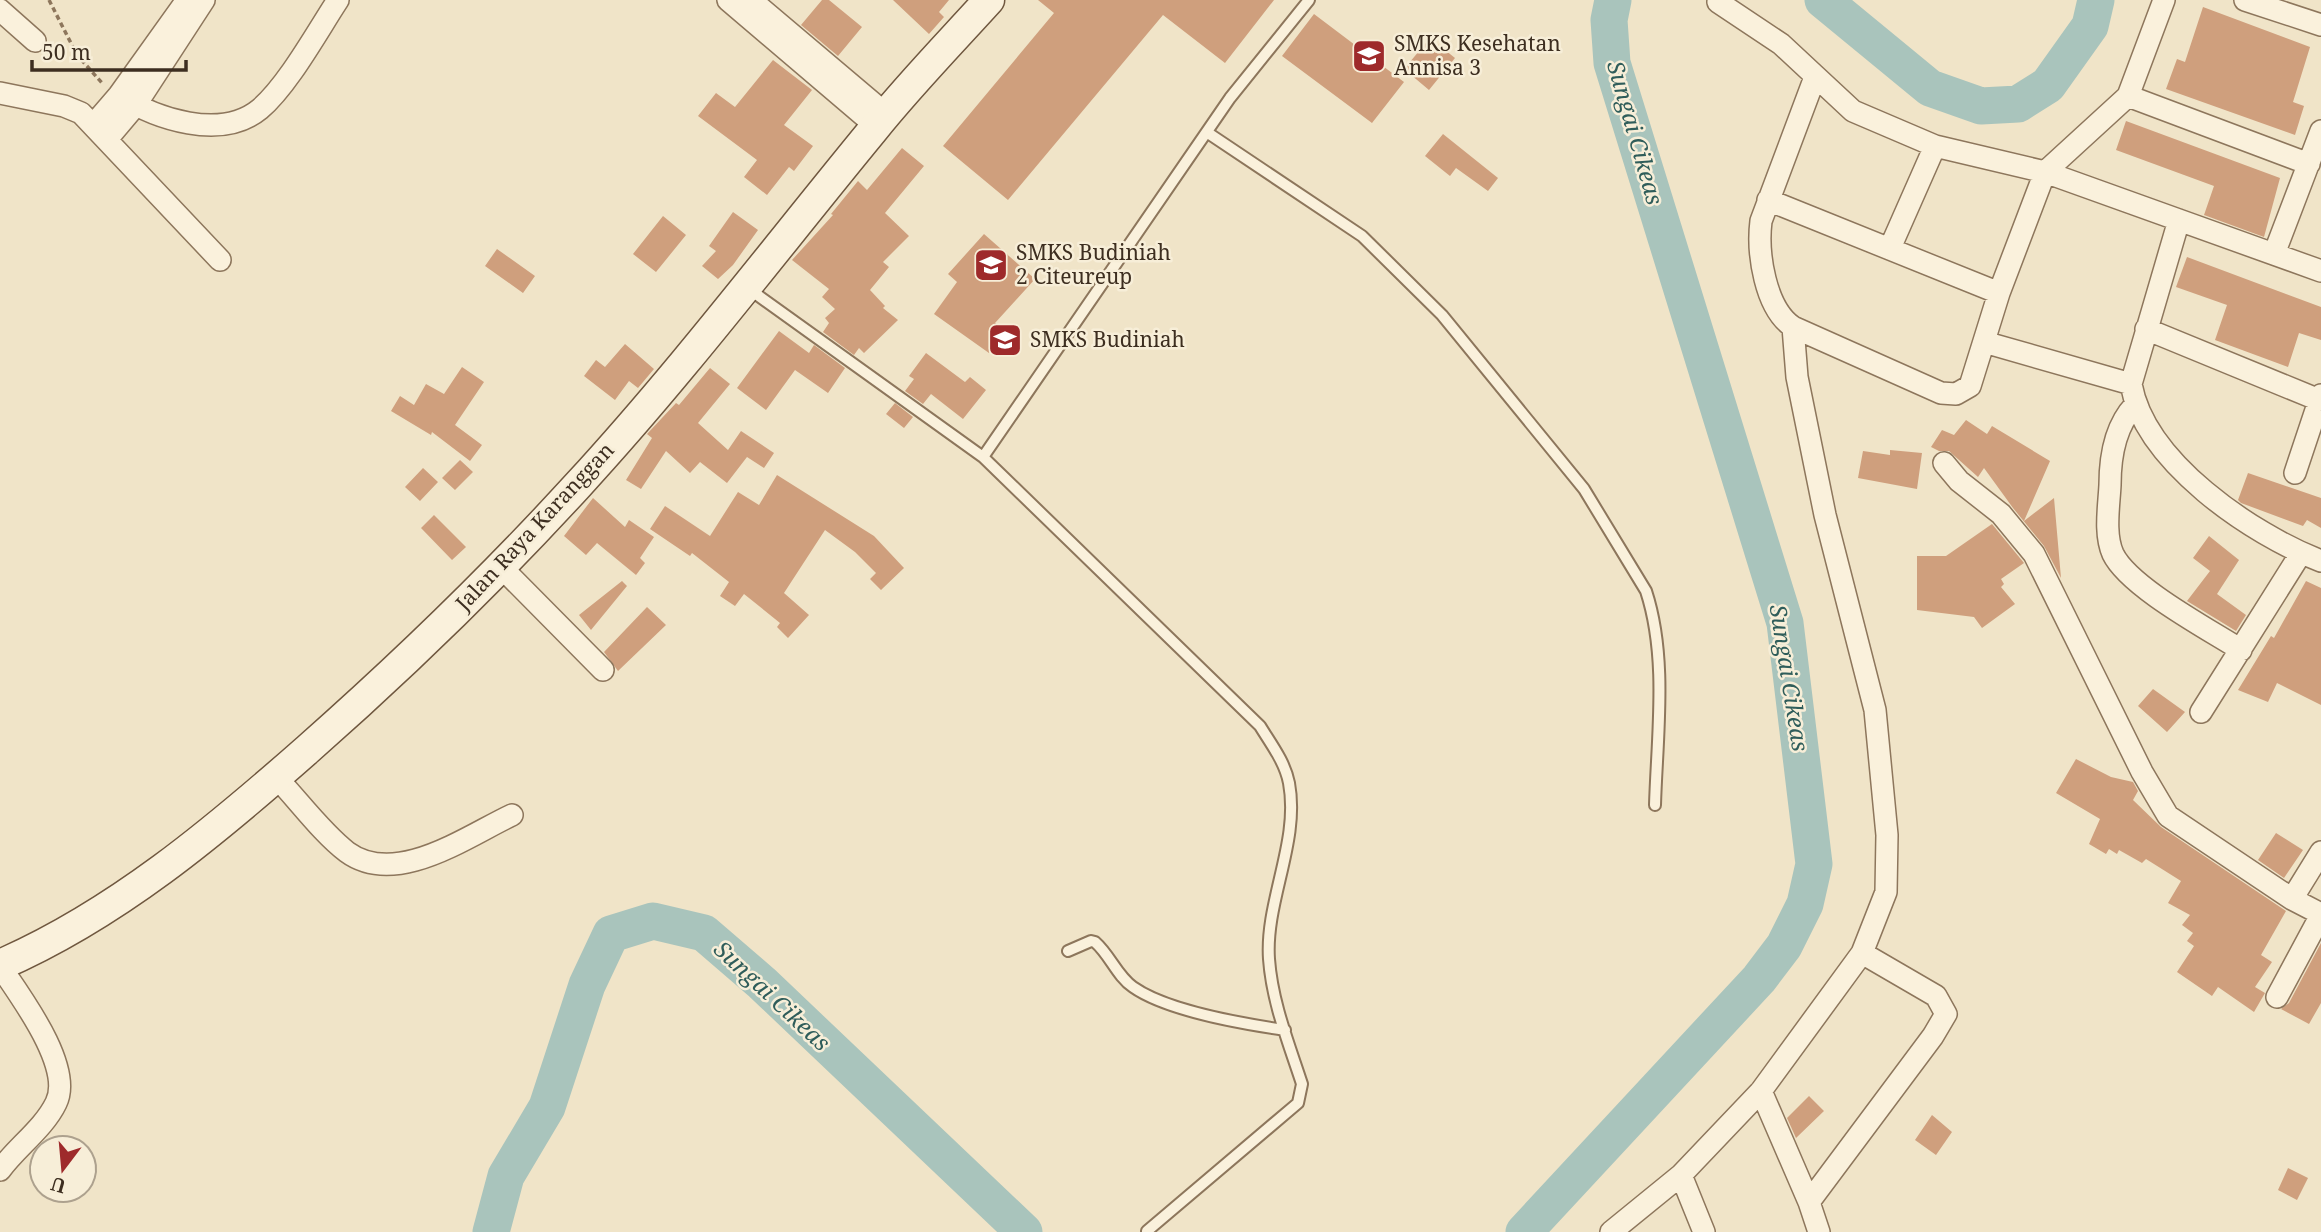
<svg xmlns="http://www.w3.org/2000/svg" width="2321" height="1232" font-family="'Noto Serif',serif">
	<style>
		.lines { fill: none; stroke-linecap: round; stroke-linejoin: round }
		.river { stroke: #a9c4bc; stroke-width: 37 }
		.building { fill: #cf9f7d }
		.lane-casing { stroke: #8d765c; stroke-width: 14 }
		.street-casing { stroke: #8d765c; stroke-width: 24 }
		.secondary-casing { stroke: #6f573f; stroke-width: 33 }
		.path { stroke: #8d765c; stroke-width: 3.5; stroke-dasharray: 5 3.5; stroke-linecap: butt }
		.lane { stroke: #faf1dc; stroke-width: 10 }
		.street { stroke: #faf1dc; stroke-width: 21 }
		.secondary { stroke: #faf1dc; stroke-width: 30 }
		.labels { text-anchor: middle; stroke-width: 5; stroke-linejoin: round; paint-order: stroke }
		.poi-label { font-size: 21px; fill: #3d2e20; stroke: #f7eed8; text-anchor: start }
		.street-label { font-size: 21px; fill: #3d2e20; stroke: #f7eed8 }
		.water-label { font-size: 23px; font-style: italic; fill: #2f5d5a; stroke: #f7eed8 }
	</style>
	<rect width="100%" height="100%" fill="#f0e4c8"/>
	<g class="lines">
		<path class="river" d="M1823 0 1930 88 1981 106 2018 104 2048 85 2090 26 2096 0
			M491 1232 506 1176 547 1107 587 985 611 934 653 921 704 933 762 983 1024 1232
			M1524 1232 1759 979 1784 946 1805 904 1814 864 1785 623 1612 63 1609 20 1613 0"/>
	</g>
	<path class="building" d="M822 0H829L862 27 838 56 801 25Z
		M893 0H949L939 12 944 17 929 34Z
		M1038 0H1274L1225 63 1163 15 1008 200 943 146 1054 13Z
		M2203 7 2310 47 2293 102 2304 106 2295 135 2166 89 2177 59 2185 62Z
		M1314 14 1404 82 1372 123 1282 56Z
		M1430 38 1455 58 1429 90 1404 69Z
		M773 60 812 90 784 125 813 146 794 171 789 167 767 195 744 177 757 160 698 116 716 93 735 107Z
		M2126 121 2280 178 2264 237 2204 215 2214 186 2116 150Z
		M1443 134 1498 178 1488 191 1456 168 1450 176 1425 156Z
		M902 148 924 166 885 213 909 236 883 262 889 267 870 290 885 306 883 308 898 320 864 353 859 348 854 355 823 332 829 323 825 318 835 309 822 297 829 289 792 260 833 215 831 214 858 181 867 190Z
		M733 212 758 230 733 265 718 279 702 266 716 251 709 246Z
		M663 216 686 235 656 272 633 254Z
		M984 234 1035 279 995 323 1005 330 989 353 934 314 957 282 948 274Z
		M497 249 535 276 523 293 485 266Z
		M2187 257 2321 307V340L2299 333 2288 367 2215 340 2227 305 2176 287Z
		M779 331 809 353 814 345 845 368 828 393 795 370 766 410 737 388Z
		M625 344 654 369 638 388 629 381 615 400 584 376 596 360 605 367Z
		M926 353 965 382 970 377 986 390 963 419 931 394 923 404 905 391 914 379 909 376Z
		M462 367 484 382 455 425 482 445 470 461 432 432 431 435 391 411 400 396 414 405 426 384 444 394Z
		M710 368 730 384 698 423 728 450 741 431 774 453 764 468 747 457 727 483 700 462 690 473 666 451 641 489 626 480 652 438 647 434 676 403 679 405Z
		M895 403 913 417 904 428 886 414Z
		M1966 420 1987 434 1992 426 2050 461 2024 521 2054 498 2061 578 2044 546 2013 508 1984 468 1978 477 1949 451H1939L1931 447 1942 430 1954 435Z
		M1890 450 1922 453 1917 489 1858 478 1863 451 1890 455Z
		M460 460 473 472 455 490 442 478Z
		M423 468 438 482 420 501 405 487Z
		M2248 473 2321 498V528L2307 520 2303 526 2241 503 2238 500Z
		M777 475 874 536 904 568 881 590 870 579 876 573 855 552 825 530 784 593 809 615 788 638 777 627 780 623 744 594 735 606 720 596 729 582 692 553 690 556 650 529 665 506 710 536 738 492 759 505Z
		M593 498 625 527 629 520 654 537 640 558 645 563 636 575 597 543 586 555 564 536Z
		M434 515 466 547 452 560 421 528Z
		M1992 524 2024 563 2001 579 2004 584 2001 587 2015 604 1982 628 1974 617 1917 610V556H1946Z
		M2209 536 2239 560 2217 594 2246 615 2236 631 2187 601 2210 571 2193 558Z
		M622 581 627 586 591 630 579 615Z
		M2306 581 2321 588V705L2277 683 2268 702 2238 690 2271 636 2274 638Z
		M647 607 666 625 618 671 604 652Z
		M2153 689 2185 712 2167 732 2138 706Z
		M2076 759 2111 777 2133 782 2138 791 2133 800 2161 827 2286 911 2261 955 2272 962 2255 987 2265 993 2254 1012 2218 987 2212 996 2177 972 2194 946 2187 941 2193 933 2182 925 2190 915 2168 903 2181 881 2146 859 2142 863 2119 850 2117 854 2109 849 2106 854 2089 844 2100 819 2056 793Z
		M2276 833 2303 850 2284 878 2258 860Z
		M2321 943V1003L2309 1024 2281 1009 2289 1003Z
		M1809 1096 1824 1111 1796 1138 1787 1118Z
		M1932 1115 1952 1132 1936 1155 1915 1140Z
		M2288 1168 2308 1178 2297 1200 2278 1190Z"/>
	<g class="lines">
		<g class="lane-casing">
			<path id="lane" d="M1208 133 1362 236 1442 315 1584 489 1646 591C1668 658 1657 736 1655 805
				M749 289 983 457 1260 726C1271 744 1285 762 1289 783 1300 842 1265 901 1269 959 1272 1002 1289 1044 1302 1084L1298 1103 1147 1231
				M983 457 1230 98 1309 0
				M1068 951 1091 941 1095 942C1110 955 1117 976 1133 987 1167 1011 1244 1024 1285 1030"/>
		</g>
		<g class="street-casing">
			<path id="street" d="M728 0 876 126
				M751 0 887 115
				M2245 0 2321 25
				M1718 2 1781 44 1853 111 1935 146 2045 172 2321 271
				M0 10 35 41
				M1815 77 1761 221C1757 253 1765 308 1793 327L1941 393 1956 394 1970 386 1999 293 2045 172 2128 96 2164 0
				M0 93 64 106 81 113 220 260
				M119 95C156 119 221 141 260 109 288 85 317 32 338 0
				M2128 96 2309 164
				M94 124 119 95 187 0
				M108 138 135 106 204 0
				M1768 200 1999 293
				M2179 220 2131 384C2145 462 2251 534 2321 561
				M1890 248 1935 146
				M2274 254 2321 131
				M2146 329 2319 400
				M1984 342 2131 384
				M2135 405C2115 426 2110 456 2110 485 2109 506 2104 534 2113 554 2129 587 2208 629 2241 650
				M1944 463 1959 481 2001 514 2034 554 2142 772 2168 816 2292 899 2321 914
				M2295 473 2321 395
				M501 567 603 670
				M2201 712 2301 553
				M276 777C298 800 322 833 347 852 396 888 467 836 512 815
				M2292 899 2321 852
				M0 966C20 996 74 1067 56 1103 44 1128 17 1147 0 1170
				M2277 997 2321 915
				M1761 1091 1809 1202 1933 1036 1946 1014 1936 996 1862 953
				M1809 1202 1819 1232
				M1611 1232 1681 1175
				M1704 1232 1681 1175 1761 1091 1862 953 1886 892 1887 835 1875 710 1825 515 1797 377 1793 327"/>
		</g>
		<g class="secondary-casing">
			<path id="secondary" d="M0 965C115 915 214 832 308 749 402 666 492 579 578 485 682 372 775 249 873 130 909 85 950 43 989 0"/>
		</g>
		<path class="path" d="M49 0 77 55 102 83"/>
		<use href="#lane" class="lane"/>
		<use href="#street" class="street"/>
		<use href="#secondary" class="secondary"/>
	</g>
	<defs>
		<g id="school-square" transform="scale(1.75)"><rect x="-9" y="-9" width="18" height="18" rx="4" fill="#9e2a2b" stroke="#f7eed8"/><path d="M0-5L7-2L0 1L-7-2ZM-4 1L0 2.5L4 1V4Q0 6-4 4Z" fill="#fff"/></g>
	</defs>
	<g fill-rule="evenodd">
		<use href="#school-square" x="1369" y="56"/>
		<use href="#school-square" x="991" y="265"/>
		<use href="#school-square" x="1005" y="340"/>
	</g>
	<g class="labels">
		<g class="poi-label">
			<text x="1394" y="51">SMKS Kesehatan<tspan x="1394" dy="24">Annisa 3</tspan></text>
			<text x="1016" y="260">SMKS Budiniah<tspan x="1016" dy="24">2 Citeureup</tspan></text>
			<text x="1030" y="347">SMKS Budiniah</text>
		</g>
		<g class="street-label">
			<text transform="translate(535 527) rotate(-47)" y="7">Jalan Raya Karanggan</text>
		</g>
		<g class="water-label">
			<text transform="translate(1635 133) rotate(74)" y="8">Sungai Cikeas</text>
			<text transform="translate(1789 678) rotate(81)" y="8">Sungai Cikeas</text>
			<text transform="translate(772 996) rotate(43)" y="8">Sungai Cikeas</text>
		</g>
	</g>
	<g transform="translate(63 1169) rotate(196)"><circle r="33" fill="#f7eed8" stroke="#ada18e" stroke-width="2"/>
	<path d="M0-5L12 26L0 18L-12 26Z" fill="#9e2a2b"/>
	<text y="-10" font-size="19" font-weight="bold" text-anchor="middle" fill="#3d2e20">U</text>
	</g>
	<path d="M32 60v10h154v-10" fill="none" stroke="#3d2e20" stroke-width="3.5"/>
	<text x="42" y="60" font-size="21" fill="#3d2e20" stroke="#f7eed8" stroke-width="5" paint-order="stroke">50 m</text>
</svg>
